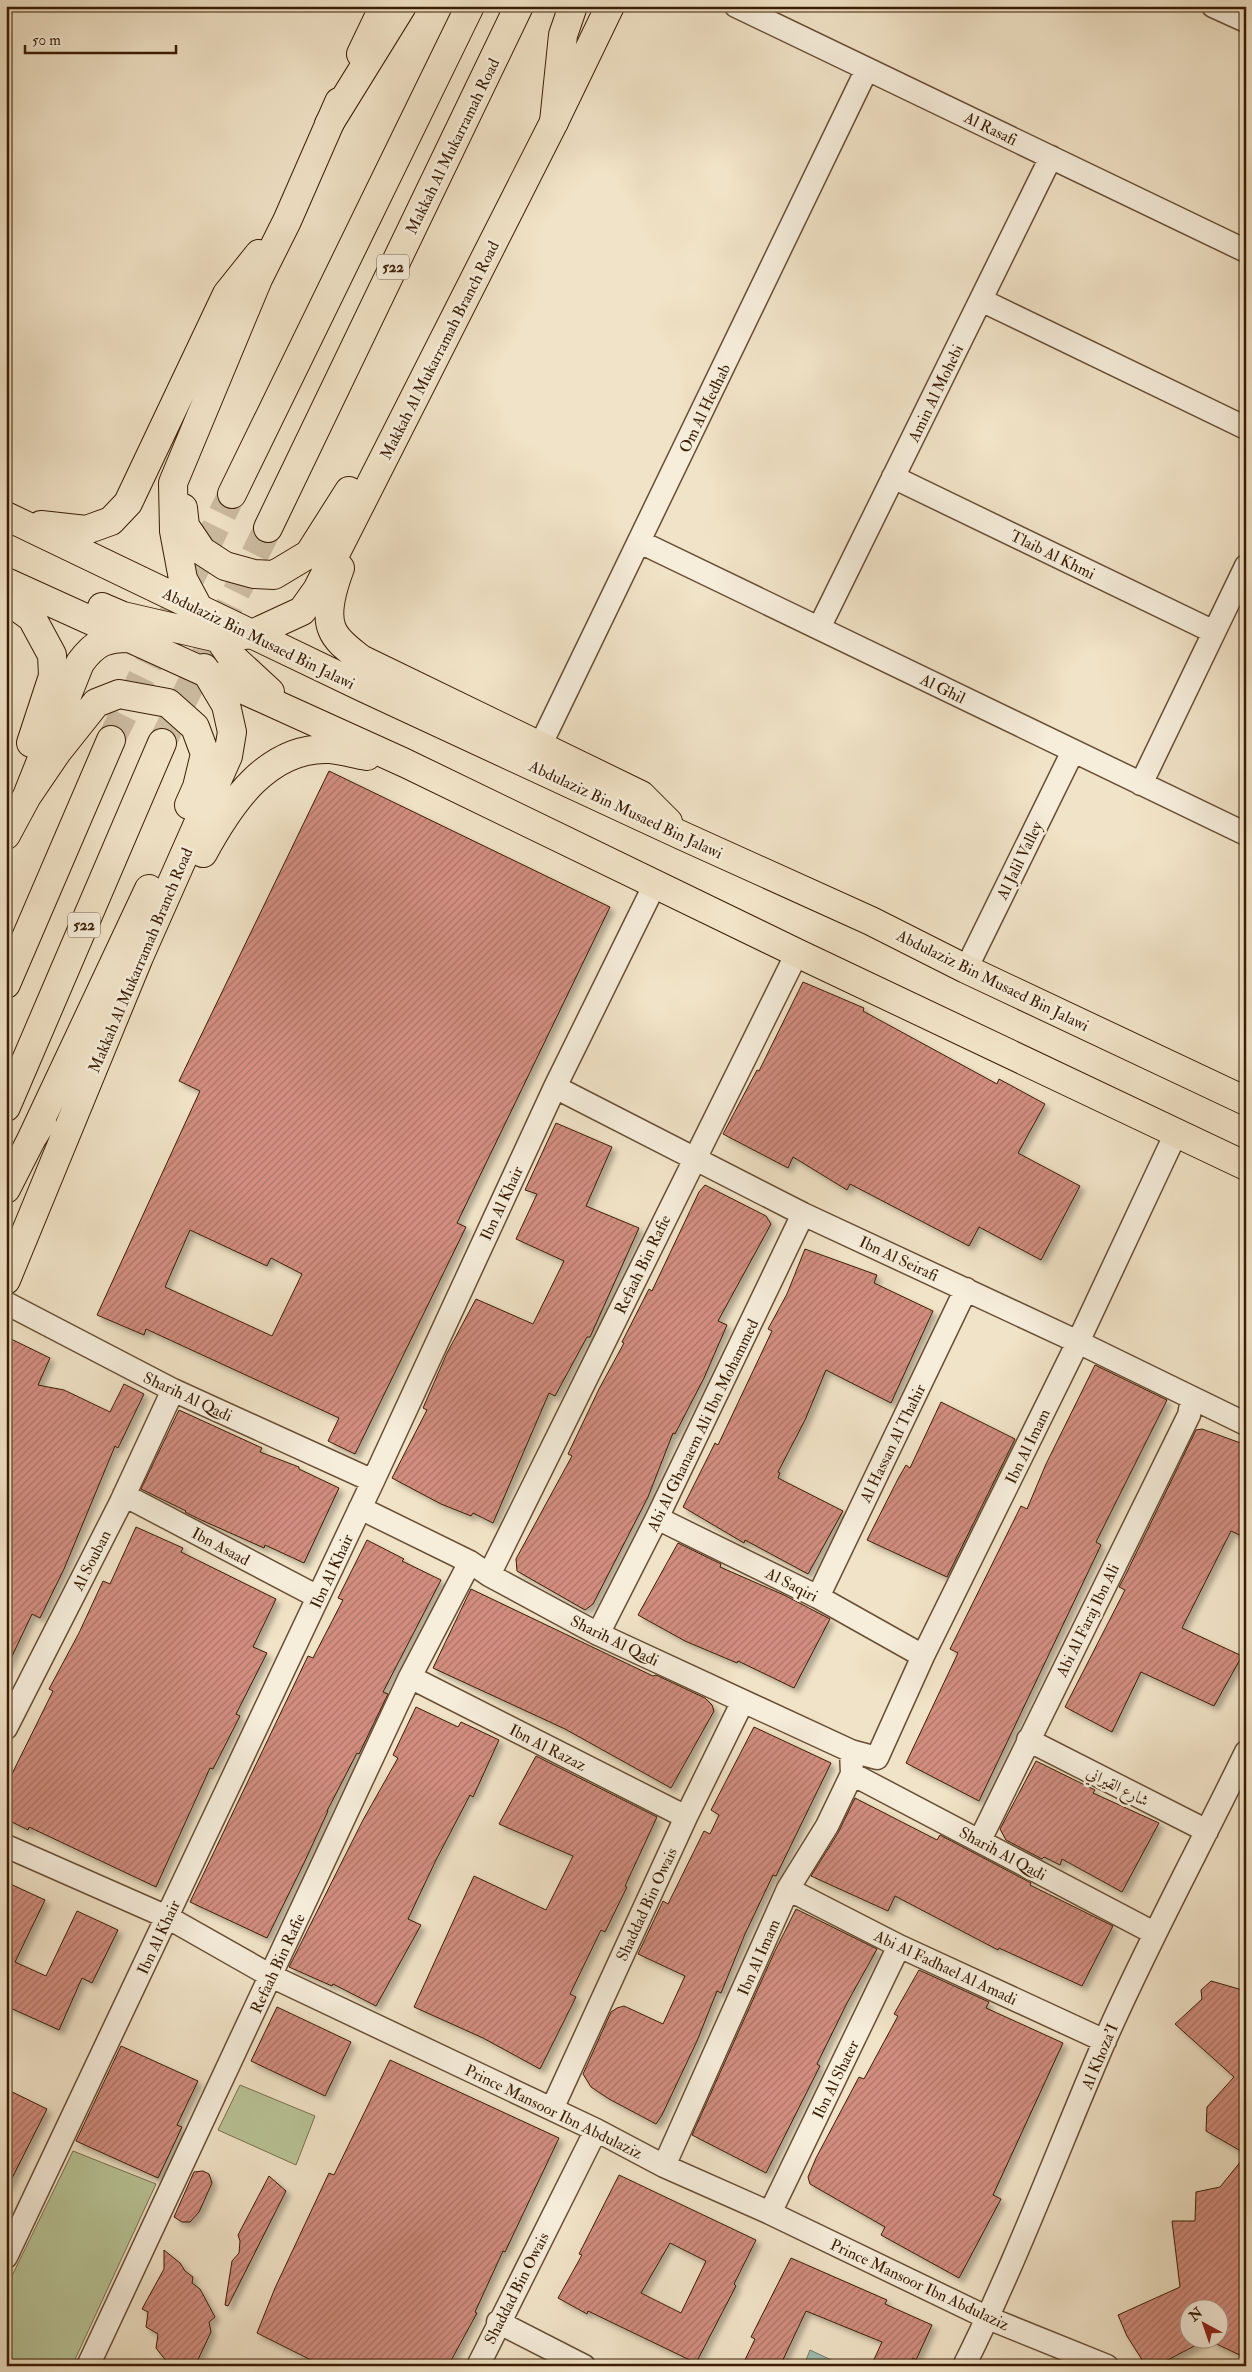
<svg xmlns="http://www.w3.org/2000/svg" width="1252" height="2372" font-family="'IM FELL Double Pica',Amiri,serif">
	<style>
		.garden { fill: #b8c497; stroke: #79704d }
		.water { fill: #9bbeb1; stroke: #747e6b }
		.building { fill: url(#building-hatch); stroke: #3a1d03; fill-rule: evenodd; filter: url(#shadow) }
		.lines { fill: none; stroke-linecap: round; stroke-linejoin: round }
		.highway-tunnel { stroke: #ccbba0; stroke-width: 28; stroke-dasharray: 28 14; stroke-linecap: butt }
		.minor-casing { stroke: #684e34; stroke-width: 25 }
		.major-casing { stroke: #3a1d03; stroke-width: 30 }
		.highway-casing { stroke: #3a1d03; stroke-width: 30 }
		.minor { stroke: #f6eddb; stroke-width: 22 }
		.major { stroke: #f1e3c7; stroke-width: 28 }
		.highway { stroke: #f1e3c7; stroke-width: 28 }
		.labels { text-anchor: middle; stroke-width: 5; stroke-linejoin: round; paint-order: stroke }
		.shield { fill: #f6eddb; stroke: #725b44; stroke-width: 1 }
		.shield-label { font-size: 15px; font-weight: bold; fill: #3a1d03 }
		.street-label { font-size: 16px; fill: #3a1d03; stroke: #f6eddb }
	</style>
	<defs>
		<pattern id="building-hatch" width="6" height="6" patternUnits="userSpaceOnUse" patternTransform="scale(1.25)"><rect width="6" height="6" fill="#d28d7f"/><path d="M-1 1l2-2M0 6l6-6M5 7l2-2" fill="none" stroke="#ab7366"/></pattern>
		<filter id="shadow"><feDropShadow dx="4.5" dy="4.5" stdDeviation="2.5" flood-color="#0004"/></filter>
	</defs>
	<rect width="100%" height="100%" fill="#f1e3c7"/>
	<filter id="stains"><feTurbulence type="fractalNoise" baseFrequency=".004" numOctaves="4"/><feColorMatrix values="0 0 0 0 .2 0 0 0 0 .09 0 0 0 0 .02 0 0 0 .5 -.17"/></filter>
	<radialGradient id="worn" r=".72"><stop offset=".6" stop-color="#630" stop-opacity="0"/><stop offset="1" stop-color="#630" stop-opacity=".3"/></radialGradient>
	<path class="garden" d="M240 2085 315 2116 296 2165 218 2130Z
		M73 2151 156 2184 72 2366H6V2288Z"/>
	<path class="water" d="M810 2350 842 2365V2366L804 2365Z"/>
	<path class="building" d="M329 771 610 907 457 1223 466 1227 355 1454 328 1441 339 1418 146 1329 144 1335 97 1315 200 1091 179 1081ZM190 1230 267 1266 271 1258 302 1274 272 1336 165 1287Z
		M803 982 864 1008 863 1011 997 1084 999 1079 1045 1104 1018 1153 1080 1186 1041 1260 979 1227 969 1246 850 1184 847 1190 793 1157 788 1168 723 1134 757 1070 759 1071Z
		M556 1123 612 1147 586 1206 639 1228 590 1337H587L555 1396 549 1393 493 1523 473 1513 471 1516 441 1504 392 1478 427 1410 423 1408 447 1353 476 1299 533 1324 564 1261 516 1239 537 1194 525 1190Z
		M705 1185 766 1216 771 1224 718 1321 727 1325 704 1378 675 1434 673 1433 648 1497 593 1604 585 1610 517 1571 516 1559 572 1456 568 1454 599 1389 624 1343 622 1342 649 1289 652 1291 699 1192Z
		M805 1249 877 1275 874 1283 933 1311 891 1403 826 1370 805 1420 778 1472 780 1473 778 1478 843 1511 808 1574 745 1540 744 1543 683 1507 715 1443 718 1445 772 1331 768 1329 787 1294Z
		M11 1339 50 1358 38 1385 64 1390 110 1412 124 1384 144 1394 118 1448 115 1446 64 1569 40 1618 32 1614 6 1669V1349Z
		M1095 1365 1167 1400 1096 1542 1101 1545 979 1801 906 1763 958 1653 950 1649 1021 1506 1027 1509 1046 1464Z
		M941 1402 1015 1439 947 1577 867 1540 899 1477 906 1465 910 1468Z
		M179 1410 262 1448 260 1452 299 1467V1469L339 1488 304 1563 265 1545 264 1548 199 1519 185 1512 186 1511 141 1489Z
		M1202 1429 1246 1445V1538L1231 1531 1182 1628 1242 1656 1214 1706 1141 1672 1112 1732 1065 1707 1125 1590 1119 1587 1125 1576 1196 1430Z
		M136 1527 183 1548 181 1552 276 1599 253 1647 267 1653 236 1714 240 1716 213 1769 210 1768 156 1887 29 1827 28 1830 6 1819V1786L53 1691 49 1689 79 1633 103 1581 110 1584Z
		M367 1540 404 1559 402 1561 441 1580 383 1692 388 1694 359 1754 357 1753 327 1811H328L304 1863 267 1938 190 1902 308 1656 313 1658 343 1600 338 1598Z
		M678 1543 721 1564 720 1567 784 1595 830 1619 794 1688 738 1661 737 1663 685 1641 638 1615Z
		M471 1589 653 1676 656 1675 705 1698 712 1705 714 1711 671 1788 565 1729 433 1668Z
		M416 1707 458 1727 461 1722 499 1740 473 1797 470 1795 436 1860 408 1919 421 1925 376 2006 333 1984 332 1986 289 1967 363 1820 398 1758 393 1755Z
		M754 1727 831 1763 776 1876 773 1875 745 1934 721 1993 717 1991 697 2041 662 2115 656 2124 609 2099 591 2087 583 2074 611 2012 617 2008 624 2006 663 2024 685 1976 638 1954 663 1901 668 1904 704 1831 710 1834 719 1815 711 1810Z
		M536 1756 657 1817 625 1886 627 1887 605 1932 601 1930 570 1994 576 1997 540 2069 483 2038 414 2007 474 1876 546 1910 573 1856 499 1824Z
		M1036 1761 1095 1790 1093 1793 1159 1823 1122 1892 1062 1859 1060 1865 1044 1857 1042 1859 1006 1840 1000 1829Z
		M855 1798 937 1840 940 1835 1031 1883 1030 1885 1113 1926 1082 1986 999 1948 998 1950 895 1896 888 1911 811 1876 838 1833Z
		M6 1882 45 1900 15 1962 46 1976 77 1911 118 1930 92 1983 82 1978 59 2030 6 2006Z
		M796 1909 877 1949 847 2003 817 2064 820 2066 766 2173 692 2135 774 1953Z
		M919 1970 989 2002 986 2008 1063 2043 993 2195 1001 2199 959 2278 881 2235 885 2227 810 2184 808 2177 816 2158 859 2077 864 2079 898 2016 894 2014Z
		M1211 1981 1246 1991V2154L1206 2131 1207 2107 1234 2077 1175 2024 1202 1999 1201 1990Z
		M277 2007 351 2042 325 2096 251 2061Z
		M121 2046 198 2081 177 2125 182 2127 158 2178 76 2141Z
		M390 2060 559 2138 505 2252 503 2251 475 2312 477 2313 448 2366H323L257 2333 275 2288 329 2173 334 2175Z
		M6 2089 47 2109 6 2190Z
		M1246 2155V2358L1208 2340H1220V2310H1190V2340H1206L1156 2366H1146L1127 2336 1118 2315 1180 2287 1172 2221H1195L1196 2192 1220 2187Z
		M203 2171 209 2174 212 2183 199 2212 190 2222H182L174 2217 194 2172Z
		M619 2175 756 2240 734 2284 736 2286 696 2363 588 2311 587 2314 558 2298 582 2255 579 2254ZM670 2243 706 2261 681 2313 641 2293Z
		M269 2176 286 2191 228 2306 225 2305 232 2261 239 2253 240 2241 238 2235Z
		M164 2250 180 2263 185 2271 193 2277 192 2283 200 2289 215 2317 209 2322 211 2332 195 2366H170L156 2348 158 2334 146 2327 148 2312 142 2309 164 2269Z
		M791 2258 887 2300 885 2304 932 2325 916 2360 913 2358 909 2366H871L882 2342 806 2311 780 2366H742L755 2339 751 2337Z"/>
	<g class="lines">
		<path class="highway-tunnel" d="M111 740 232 494
			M162 743 268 528"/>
		<g class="minor-casing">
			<path id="minor" d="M736 6 1246 251
				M1213 6 1246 21
				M981 300 1246 428
				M893 477 1214 632
				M640 542 1246 834
				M819 628 1051 157
				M540 746 867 69
				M1141 784 1246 566
				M966 969 1073 751
				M555 1087 803 1214 1078 1342 1246 1424
				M6 1303 173 1390 373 1481
				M124 1495 318 1597
				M360 1508 470 1562 489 1575 598 1634 851 1751 877 1758 923 1656 1078 1342 1176 1133
				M657 1518 818 1597 923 1656
				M489 1575 797 953
				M818 1597 966 1289
				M598 1634 657 1518 803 1214
				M410 1677 686 1817
				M6 1728 121 1502 173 1390
				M1028 1740 1207 1831
				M852 1774 1154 1933
				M980 1840 1189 1415 1192 1399
				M6 1846 167 1917 271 1976 596 2130 664 2166 770 2213 988 2318 1107 2366
				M788 1889 899 1946 1105 2041
				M552 2109 686 1817 743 1701
				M664 2166 788 1889 827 1826 852 1774 851 1751
				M770 2213 899 1946
				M6 2257 373 1481 555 1087 655 884
				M498 2322 584 2366
				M88 2366 410 1677 470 1562
				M478 2366 596 2130
				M964 2366C1017 2260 1058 2149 1105 2040 1148 1942 1199 1849 1246 1752"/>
		</g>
		<g class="major-casing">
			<path id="major" d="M361 54 384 6
				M183 508 185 526 202 551 225 566 254 574 274 575 309 554 349 491
				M6 516 364 688 683 836 871 921 966 969 1246 1101
				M41 525 86 530 111 521 128 503 227 294 259 254
				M340 568C334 584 325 612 332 629 337 642 351 651 361 659L641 795 668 822
				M6 582 405 763 797 953 1246 1166
				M6 599 32 618 52 655 53 676 31 743
				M102 607 123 616 218 638 252 634 302 611 317 590 554 122 610 6
				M270 692 231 656 199 609 183 579 174 531 173 483 258 279 287 221 339 102
				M27 796 57 752 96 703 119 694 168 703 195 727 205 754 197 787 189 805
				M6 835 27 796 80 663C95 642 107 637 133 638
				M203 853C229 805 267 746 330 749 342 750 355 754 367 756
				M32 1138 149 889
				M6 1189 32 1138 42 1122
				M6 1280 139 957 228 756 232 732 226 705 204 668"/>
		</g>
		<g class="highway-casing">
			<path id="highway" d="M554 122 563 35 573 6
				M329 124 402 6
				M232 494 470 6
				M268 528 519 6
				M6 984 111 740
				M6 1107 162 743"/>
		</g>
		<use href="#minor" class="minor"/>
		<use href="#major" class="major"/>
		<use href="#highway" class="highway"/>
	</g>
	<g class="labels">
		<g class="shield">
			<rect x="377" y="254.5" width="32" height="25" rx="4"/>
			<rect x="68" y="912.5" width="32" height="25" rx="4"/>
		</g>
		<g class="shield-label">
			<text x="393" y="272">522</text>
			<text x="84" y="930">522</text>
		</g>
		<g class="street-label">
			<text transform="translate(991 128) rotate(26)" y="6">Al Rasafi</text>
			<text transform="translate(452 146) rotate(-64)" y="6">Makkah Al Mukarramah Road</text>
			<text transform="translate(439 350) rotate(-63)" y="6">Makkah Al Mukarramah Branch Road</text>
			<text transform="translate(935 393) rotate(-64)" y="6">Amin Al Mohebi</text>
			<text transform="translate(704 408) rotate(-64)" y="6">Om Al Hedhab</text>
			<text transform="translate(1053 554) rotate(26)" y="6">Tlaib Al Khmi</text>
			<text transform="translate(259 638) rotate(26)" y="6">Abdulaziz Bin Musaed Bin Jalawi</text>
			<text transform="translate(943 688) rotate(26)" y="6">Al Ghil</text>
			<text transform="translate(626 809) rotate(25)" y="6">Abdulaziz Bin Musaed Bin Jalawi</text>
			<text transform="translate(1019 860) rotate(-64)" y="6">Al Jalil Valley</text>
			<text transform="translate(140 960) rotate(-67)" y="6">Makkah Al Mukarramah Branch Road</text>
			<text transform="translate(993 980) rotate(26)" y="6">Abdulaziz Bin Musaed Bin Jalawi</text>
			<text transform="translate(501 1203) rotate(-65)" y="6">Ibn Al Khair</text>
			<text transform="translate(899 1258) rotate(25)" y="6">Ibn Al Seirafi</text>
			<text transform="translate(642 1264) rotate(-64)" y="6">Refaah Bin Rafie</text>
			<text transform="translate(188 1396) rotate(25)" y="6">Sharih Al Qadi</text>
			<text transform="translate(702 1425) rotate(-64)" y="6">Abi Al Ghanaem Ali Ibn Mohammed</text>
			<text transform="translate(892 1443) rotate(-64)" y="6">Al Hassan Al Thahir</text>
			<text transform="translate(1027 1446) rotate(-64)" y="6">Ibn Al Imam</text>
			<text transform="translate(221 1546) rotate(28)" y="6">Ibn Asaad</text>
			<text transform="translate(91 1560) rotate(-63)" y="6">Al Souban</text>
			<text transform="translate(331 1571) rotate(-65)" y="6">Ibn Al Khair</text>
			<text transform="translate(792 1584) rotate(27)" y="6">Al Saqiri</text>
			<text transform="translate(1087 1620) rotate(-64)" y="6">Abi Al Faraj Ibn Ali</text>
			<text transform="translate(615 1640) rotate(26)" y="6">Sharih Al Qadi</text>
			<text transform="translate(548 1747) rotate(27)" y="6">Ibn Al Razaz</text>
			<text transform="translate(1118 1786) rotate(27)" y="6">شارع القيراني</text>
			<text transform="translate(1003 1853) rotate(28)" y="6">Sharih Al Qadi</text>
			<text transform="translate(646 1904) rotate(-65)" y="6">Shaddad Bin Owais</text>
			<text transform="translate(158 1937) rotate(-65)" y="6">Ibn Al Khair</text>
			<text transform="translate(758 1957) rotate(-66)" y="6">Ibn Al Imam</text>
			<text transform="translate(277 1963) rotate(-65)" y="6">Refaah Bin Rafie</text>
			<text transform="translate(946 1967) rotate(25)" y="6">Abi Al Fadhael Al Amadi</text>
			<text transform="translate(1099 2056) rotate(-67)" y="6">Al Khoza'I</text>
			<text transform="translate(835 2079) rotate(-64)" y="6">Ibn Al Shater</text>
			<text transform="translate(554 2111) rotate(26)" y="6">Prince Mansoor Ibn Abdulaziz</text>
			<text transform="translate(920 2284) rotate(25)" y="6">Prince Mansoor Ibn Abdulaziz</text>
			<text transform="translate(516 2288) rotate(-63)" y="6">Shaddad Bin Owais</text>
		</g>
	</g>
	<rect width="1252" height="2372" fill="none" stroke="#f1e3c7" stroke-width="25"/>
	<rect x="8" y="8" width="1237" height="2357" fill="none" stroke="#3a1d03" stroke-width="2.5"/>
	<rect x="12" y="12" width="1227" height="2347" fill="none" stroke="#3a1d03"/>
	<g transform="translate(1204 2324) rotate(320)"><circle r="24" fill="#f6eddb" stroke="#ab9a85"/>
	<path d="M0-4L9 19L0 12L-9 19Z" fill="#8f2418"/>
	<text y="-8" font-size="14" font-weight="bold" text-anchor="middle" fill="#3a1d03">N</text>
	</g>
	<path d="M25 45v8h151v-8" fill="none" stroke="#3a1d03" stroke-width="2.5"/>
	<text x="32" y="45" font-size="15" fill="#3a1d03" stroke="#f6eddb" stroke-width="4" paint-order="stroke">50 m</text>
	<rect width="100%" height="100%" filter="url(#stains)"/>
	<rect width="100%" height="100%" fill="url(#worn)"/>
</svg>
